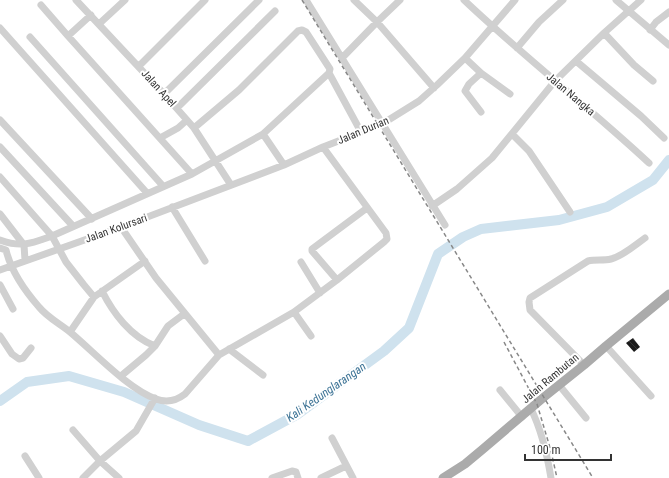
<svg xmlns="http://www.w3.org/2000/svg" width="669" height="478" font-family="'Roboto Condensed',sans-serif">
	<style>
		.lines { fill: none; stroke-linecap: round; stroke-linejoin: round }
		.river { stroke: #cfe2ee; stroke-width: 10 }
		.building { fill: url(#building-back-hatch) }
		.minor { stroke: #d0d0d0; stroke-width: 7 }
		.major { stroke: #ababab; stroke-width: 9 }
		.rail { stroke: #888; stroke-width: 1.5; stroke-dasharray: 4 3; stroke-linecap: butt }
		.labels { text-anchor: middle; stroke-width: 4; stroke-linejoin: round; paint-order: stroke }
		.street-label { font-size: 11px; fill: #333; stroke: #fff }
		.water-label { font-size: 12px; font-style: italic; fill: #3f7597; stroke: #fff }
	</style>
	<defs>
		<pattern id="building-back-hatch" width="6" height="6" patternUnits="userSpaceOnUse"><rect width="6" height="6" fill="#1a1a1a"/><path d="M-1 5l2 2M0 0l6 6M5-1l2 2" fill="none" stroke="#333"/></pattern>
	</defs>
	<rect width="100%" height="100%" fill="#fff"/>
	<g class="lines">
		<path class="river" d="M0 401 27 382 69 376 124 392 199 425 248 441 298 414 384 351 409 328 438 254 463 237 481 229 559 220 607 207 653 180 669 160"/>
	</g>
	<path class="building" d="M633 338 640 347 634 352 626 343Z"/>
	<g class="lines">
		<path class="minor" d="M76 0 164 94 194 128 231 185
			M306 0 445 225
			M354 0 377 22 434 88
			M464 0C524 57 589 107 649 163
			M616 0 669 45
			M41 5 68 36
			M91 15 68 36 192 174
			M99 24 125 0
			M0 28 147 193
			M650 30 656 22 669 12
			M604 33 634 65 653 81
			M30 37 163 186
			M517 48 539 22 563 0
			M342 58 377 22 400 0
			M465 58 481 73 510 94
			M576 61 641 116 664 138
			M139 66 205 0
			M329 73 361 132
			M164 94 259 0
			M177 108 275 11
			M481 112 465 91 469 84 481 73
			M0 120 92 219
			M263 134 284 165
			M512 134 529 151 570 212
			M160 138 178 128 187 120
			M0 147 73 226
			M0 177 52 236 66 262 84 285 94 297
			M432 206 457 189 492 158 555 81 604 33 641 0
			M172 207 205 261
			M0 214 24 245 25 260
			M121 227 156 278 219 355
			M0 240C22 248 32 243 52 236L192 174 263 134 329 73 330 69 306 32 302 30 298 31 239 90 194 128
			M0 248 6 250C11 271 25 291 39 307 47 317 60 324 70 332 94 352 128 389 156 399 167 403 176 401 185 394L219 355 294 312 337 280 384 242 387 239 386 233 323 147
			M301 262 320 293
			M0 270 121 227 284 165 323 147 382 124 419 101 437 85 465 58 515 0
			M337 280 312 251V249L367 208
			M0 285 13 309
			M102 291C113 313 131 337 155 346
			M294 312 311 336
			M70 332 94 297 145 261
			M0 336 12 354 19 359 23 358 31 348
			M606 346 651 396
			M229 349 263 375
			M584 365 530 310 529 302 530 298 588 261C596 259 603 261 611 259 623 256 635 245 645 238
			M121 376 146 355 155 346 168 326 184 314
			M559 385 586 418
			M500 390 522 417
			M531 409C542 431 547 454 551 478
			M73 430 100 461 119 478
			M332 438 353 478
			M25 456 39 478
			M83 478 100 461 136 431 155 398
			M272 478 292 471 296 472 298 478
			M321 478 346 466"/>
		<path class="major" d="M443 478 465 464 483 449 544 397 584 365 606 346 669 294"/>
		<path class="rail" d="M302 0 593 478
			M504 342 537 404 551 451 557 478"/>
	</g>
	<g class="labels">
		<g class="street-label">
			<text transform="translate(159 88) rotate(48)" y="4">Jalan Apel</text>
			<text transform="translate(571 94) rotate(40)" y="4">Jalan Nangka</text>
			<text transform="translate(363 130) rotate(-23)" y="4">Jalan Durian</text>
			<text transform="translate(116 228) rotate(-20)" y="4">Jalan Kolursari</text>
			<text transform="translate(550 378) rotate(-40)" y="4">Jalan Rambutan</text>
		</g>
		<g class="water-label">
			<text transform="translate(326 392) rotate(-35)" y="4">Kali Kedunglarangan</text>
		</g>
	</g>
	<path d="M525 454v6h86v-6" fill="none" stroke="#333333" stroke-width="2"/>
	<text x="531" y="454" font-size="12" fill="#333333" stroke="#ffffff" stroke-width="3" paint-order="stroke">100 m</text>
</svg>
